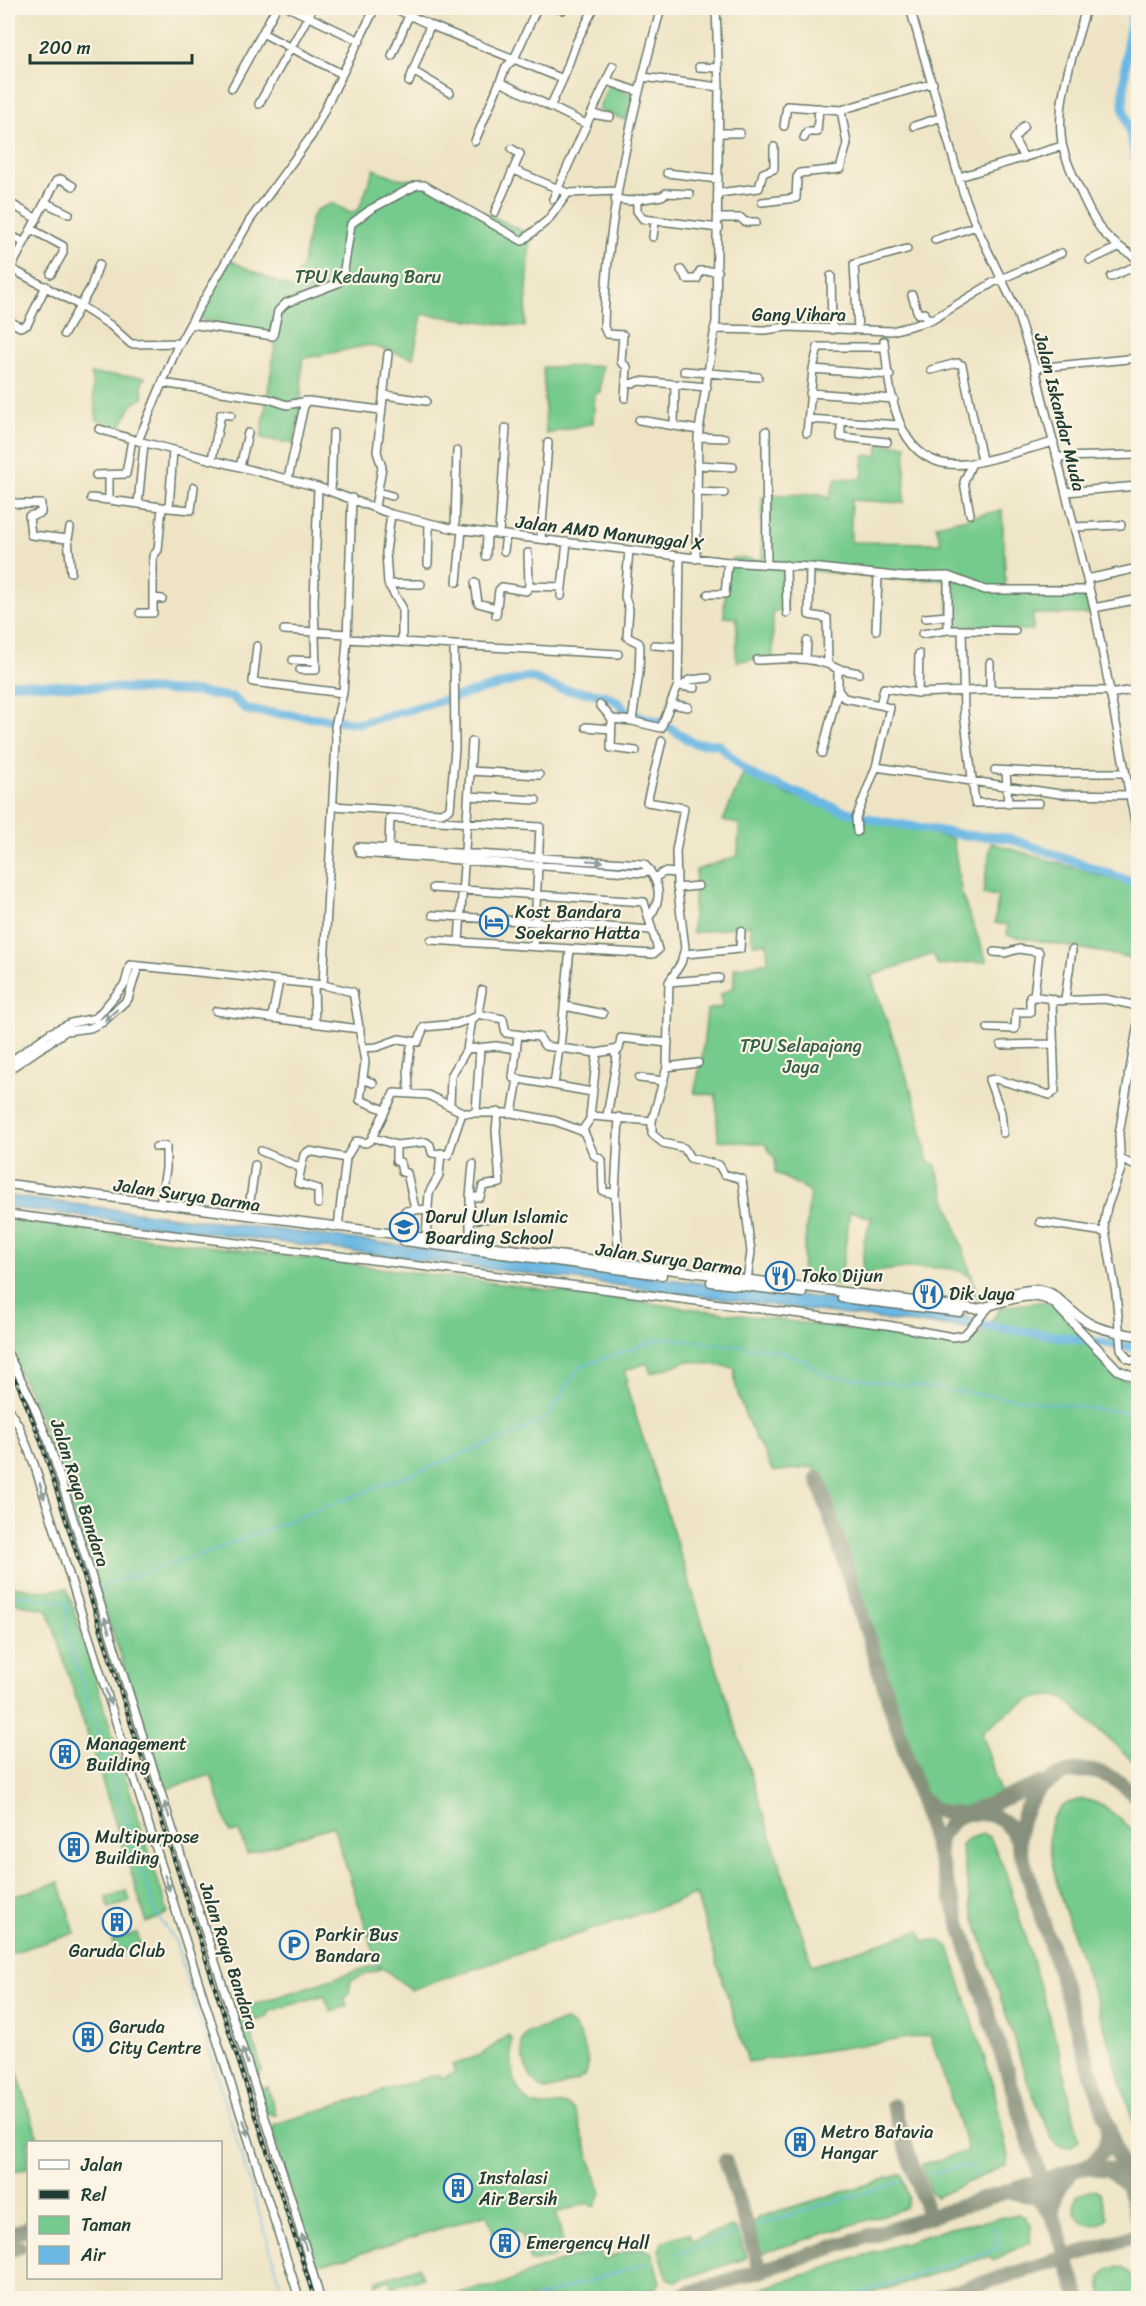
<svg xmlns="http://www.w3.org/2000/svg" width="1146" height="2306" font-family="Sriracha,sans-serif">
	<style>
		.green { fill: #75ca8d; stroke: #4a8460; stroke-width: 1.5 }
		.water { fill: #69b7e3; stroke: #447a8c; stroke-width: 1.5 }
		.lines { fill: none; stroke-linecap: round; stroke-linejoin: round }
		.stream { stroke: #69b7e3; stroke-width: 1.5 }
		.river { stroke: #69b7e3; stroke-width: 9 }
		.taxiway { stroke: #86907c; stroke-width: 15 }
		.minor-casing { stroke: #677767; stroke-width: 10 }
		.major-casing { stroke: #677767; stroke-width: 11 }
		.minor { stroke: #fff; stroke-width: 7 }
		.major { stroke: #fff; stroke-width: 8 }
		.rail-casing { stroke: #1f3d34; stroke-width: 4 }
		.rail { stroke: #fcf5e5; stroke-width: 1.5; stroke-dasharray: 4.5; stroke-linecap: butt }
		.oneway { fill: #8f9e9a }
		.labels { text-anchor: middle; stroke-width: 4.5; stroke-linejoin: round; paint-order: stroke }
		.park-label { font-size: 18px; fill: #34604a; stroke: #fcf5e5 }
		.street-label { font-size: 18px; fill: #1f3d34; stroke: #fcf5e5 }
		.poi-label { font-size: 18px; fill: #1f3d34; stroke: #fcf5e5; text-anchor: start }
	</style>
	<rect width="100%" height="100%" fill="#fcf5e5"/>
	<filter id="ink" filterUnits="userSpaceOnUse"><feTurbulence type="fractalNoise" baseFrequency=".0167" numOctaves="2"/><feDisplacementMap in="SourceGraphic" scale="12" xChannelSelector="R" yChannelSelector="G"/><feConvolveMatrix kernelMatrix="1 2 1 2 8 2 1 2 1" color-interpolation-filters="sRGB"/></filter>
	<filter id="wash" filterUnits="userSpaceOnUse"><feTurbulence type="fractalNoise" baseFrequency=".008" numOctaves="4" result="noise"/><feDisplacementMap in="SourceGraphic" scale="24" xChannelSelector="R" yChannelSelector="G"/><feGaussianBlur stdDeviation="1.35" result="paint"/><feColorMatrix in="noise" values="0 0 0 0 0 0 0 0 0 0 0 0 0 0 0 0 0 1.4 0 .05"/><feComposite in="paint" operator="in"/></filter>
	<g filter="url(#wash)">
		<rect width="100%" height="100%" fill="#eee4c5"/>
		<path class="green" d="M608 85 635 95 625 120 598 110Z
			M374 169 397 178 417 180 527 233 530 240 525 327 422 314 413 358 369 345 302 359 301 408 293 444 261 438 276 339 197 318 229 260 294 290 297 273 302 268 311 219 316 210 333 203 350 213 359 209Z
			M602 366 600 392 595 394 593 423 546 434 543 367Z
			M91 374 145 377 142 384 143 398 132 404 120 429 97 420Z
			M880 444 906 445 904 503 851 500V542L941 543 936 525 1002 510 1006 591 1086 590 1091 614H1033V630H990L989 625 949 629 947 580 897 579 787 568 786 612H773V658L736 661 737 618 724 617 726 564 734 558 762 560V498L768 495 821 494 829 499 836 478 862 479 864 455 877 456Z
			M743 774 791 796 953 839 962 896 987 961 938 965 933 954 871 976 917 1107 928 1162 935 1164 973 1280 978 1298 973 1301 972 1278C953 1260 886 1269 862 1275L864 1240 872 1218 850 1211 840 1285 801 1281 810 1191 775 1173V1159L765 1144 718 1140 716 1095 694 1093 702 1058 707 1010 722 1007 721 994 734 987V968L768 962 767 943 753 944 750 925 692 933 696 870 738 856 739 824 723 821Z
			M991 843 1138 887V959L1007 935 1008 925 995 923 998 896 983 894Z
			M17 1221 956 1343C979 1340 990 1325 1001 1307L1049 1301 1114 1372V1377L1138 1383V1738L1131 1741 1138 1766 1064 1698C1034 1689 1003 1715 982 1732L1002 1800C970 1812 937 1830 917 1790L814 1467 773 1472C760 1445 731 1397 735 1368L689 1361 651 1373 647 1363 624 1371 628 1381 625 1382 812 1965 920 1930 924 1942C936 1938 943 1939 950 1950L994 2088 1008 2157 1006 2165 936 2197 930 2191 922 2165 968 2151 930 2035 748 2062 696 1895 411 1990 379 1965 380 1969 351 1980 349 1993 345 1998 347 2006 331 2012 324 1995 268 2012 269 2016 255 2021 253 2014 246 2016 262 2070 255 2078 234 2011 378 1964 333 1826 247 1854 239 1831 230 1833 211 1775 166 1789 36 1407 8 1348V1222Z
			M8 1585 42 1591 67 1588 168 1913 147 1923 48 1610 8 1601Z
			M1084 1799 1103 1805 1138 1834V2137C1123 2091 1110 2043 1095 1997 1083 1963 1041 1855 1050 1825 1054 1808 1068 1801 1084 1799Z
			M982 1834 990 1837 1006 1873 1059 2050 1079 2140 1071 2147H1060L1053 2140 1028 2083 971 1906 961 1846 967 1839Z
			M59 1882 75 1933 8 1954V1898Z
			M127 1891 130 1902 109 1908 106 1897Z
			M137 1933 141 1946 116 1954 112 1941Z
			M565 2021C579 2023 596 2068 583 2077 574 2084 557 2086 547 2090 530 2086 520 2056 522 2041L529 2032Z
			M508 2035 512 2039C510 2062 512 2107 545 2106 557 2106 566 2100 575 2111L601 2193 596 2205 591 2206 589 2203 556 2213 563 2242 560 2253 551 2258 530 2262 521 2233 517 2231 495 2237 487 2214 343 2259 314 2265 272 2130 275 2124 439 2074 441 2078 455 2073 452 2065 481 2055Z
			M8 2042 39 2142H28V2168L8 2174Z
			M258 2085H260L262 2089 268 2087 276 2115 266 2113Z
			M902 2174 909 2198 906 2208 763 2253 759 2252 751 2225 759 2217Z
			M1095 2189 1100 2192 1107 2218C1090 2237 1065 2214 1078 2195Z
			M1018 2214 1025 2217 1031 2226 1030 2242 993 2260 990 2256 857 2298H732L950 2228Z
			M732 2227 737 2230 746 2256 744 2259 675 2281 668 2279 659 2250 663 2241 689 2233 692 2240Z
			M641 2247 652 2253 660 2282 656 2288 622 2298H445L477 2288 497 2286 546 2266 599 2249 602 2259Z
			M419 2267 423 2277 393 2287 390 2280 377 2284 376 2281Z
			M1117 2267C1133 2269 1137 2284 1138 2298H1101V2276L1108 2269Z"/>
		<path class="water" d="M8 1196 970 1317 971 1323 966 1328 895 1321 8 1207Z"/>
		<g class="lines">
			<path class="stream" d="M101 1591 108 1583 201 1555 517 1433 541 1421 553 1410 579 1367 663 1338 777 1350 808 1362 823 1375 1138 1414
				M8 1593 68 1603 67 1635 155 1912 175 1940 285 2298
				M931 2174 968 2165 976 2176
				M757 2225 900 2182
				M676 2254 736 2233
				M535 2298 647 2263
				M846 2298 999 2248 994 2227"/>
			<path class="river" d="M1134 8 1127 44 1123 106 1138 166
				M8 683 195 692 232 697 247 710 360 723 528 677C538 679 545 684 554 687 581 696 611 686 627 713L661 722 693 743 718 744 746 771 758 778 841 810 880 821 964 835 1008 838 1138 884
				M968 1323 1138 1348"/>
			<path class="taxiway" d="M818 1478 1079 2298
				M921 1797C949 1835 990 1790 1016 1837L1138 2219
				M1019 1844C1016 1800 1055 1761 1100 1773 1115 1777 1127 1788 1138 1798
				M938 1854 940 1837 955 1818 1042 1783
				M893 2106 929 2217
				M725 2161 761 2271
				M1084 2168 1108 2169 1126 2184
				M1011 2192 1036 2197 1052 2215 1056 2192 1071 2173
				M8 2235 28 2228
				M8 2251 19 2247
				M674 2298 1081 2168C1099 2161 1108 2148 1108 2128
				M935 2298 1138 2235"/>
		</g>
	</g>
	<g filter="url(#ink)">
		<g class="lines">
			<g class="minor-casing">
				<path id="minor" d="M290 8 360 41
					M394 8 430 25 409 82
					M556 8 563 10
					M910 8 963 192 976 226 1015 307 1035 368 1094 608 1138 838
					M1086 8C1075 50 1055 99 1062 143 1065 161 1075 179 1082 195 1098 230 1105 239 1138 259
					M441 9V8
					M430 25 563 79 576 43 594 8
					M262 33 342 74
					M392 56 409 15
					M699 67 718 68
					M413 71 450 93
					M643 77 719 87
					M607 81 639 92
					M500 82 586 124
					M232 88 276 8
					M259 104 313 8
					M550 107 563 79
					M591 114 610 117
					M784 126 787 106 841 110 933 83
					M914 126 942 117
					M718 133H740
					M804 138 807 132H817L819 108
					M475 141 506 67 514 59 537 8
					M1024 158 1014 139 1024 126
					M514 170 568 193 617 191
					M667 173 718 179
					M959 177 1062 146
					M718 193 759 188 763 173 774 169V147
					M553 199 613 66
					M615 199 629 201 662 196 666 193 690 194
					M637 199V211L643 219 719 228
					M8 202 37 219
					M762 202 796 198 797 177 800 173 840 169 847 144 841 110
					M46 203 69 214
					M495 212 520 154 512 149
					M719 218H741L745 222H756
					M31 229 63 246V253L51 274
					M8 234 23 242
					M653 237 655 222
					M935 240 976 226
					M1090 260 1119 247
					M8 267 79 305 110 325 131 344 180 343
					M681 270 687 279H697L700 271H718
					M8 274 56 181 61 179 73 186
					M831 276 832 330
					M1111 277 1138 265
					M912 295 918 314 924 313 926 319 930 318
					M8 320 20 327 27 325 46 286
					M190 324 273 336 278 311 286 303 338 283 343 276 351 224 371 209 417 185H424L522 241 548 220 568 193
					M714 329 765 330 787 327 892 331 932 320 994 282 1061 253
					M858 330 854 264 907 249
					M64 334 91 287 99 264
					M884 341C890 395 896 477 973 463 1000 458 1027 449 1054 442
					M1035 368 1138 358
					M813 369 890 375
					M931 370 957 363 962 365 982 460
					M684 371 758 377
					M162 383 269 399 287 405 308 401 381 410
					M626 385 640 381 707 387
					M810 393 894 399
					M385 395 426 401
					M625 398 627 367 621 362 623 335 607 334 604 327C606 217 632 113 661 8
					M808 419 899 425
					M639 420 699 430
					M841 421V437L887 442
					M674 426 675 385
					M99 429 138 441 176 350 195 315 250 220 312 135 375 8
					M766 431 767 564
					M807 433 813 369 818 347H885
					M698 437 725 438
					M138 441 318 487 391 514 455 529 728 562 810 567 904 577 948 576 985 590H1089
					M1058 457 1138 455
					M212 459 221 414 231 415
					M697 465 733 467
					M240 467 248 433
					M96 475 126 474 132 439
					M288 479 305 401
					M331 491 333 433
					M378 492 392 496
					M696 492 724 493
					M1066 492 1138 486
					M91 498 109 500V476
					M109 500 169 508 173 450
					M8 501 19 504H41V513L29 516 31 535 68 539
					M138 504 144 444
					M375 507 382 467 377 452 388 354
					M169 508 191 510 194 487
					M391 514 386 552 388 584 402 607V640
					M970 514 964 482 972 463
					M1074 527 1121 525
					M70 528 68 539 71 572
					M455 529 457 451
					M499 534 506 428
					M541 539 548 443
					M629 550 625 597 629 609 627 637 639 643 640 646 639 673 632 721 661 728 678 685 680 556
					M504 551 506 535
					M528 553 529 586 562 587
					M486 556 487 533
					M696 559 698 437 716 321 719 87 716 8
					M428 564 429 524
					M786 565 787 613
					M810 567 809 615 827 618 828 663
					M948 576V630H962L964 712 975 803H1039
					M1087 579 1138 568
					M457 582 462 530
					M475 583 478 603 496 608
					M388 584H421
					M708 594H725L728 562
					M561 596 567 542
					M162 599 153 598V556L158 550 162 507
					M1094 608 1134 600
					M140 613H153V598
					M496 615 499 590 502 587 526 591 529 586
					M925 618 947 616
					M284 630 347 634
					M876 630 878 575
					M962 630 1015 631
					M922 634 948 630
					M347 639 618 654
					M654 645 679 647
					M257 646 253 682 343 693
					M806 658 807 641
					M293 660 316 661
					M757 660C785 659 813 655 838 669V690L822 753
					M990 663V690
					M838 669 859 673
					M300 670H316L314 603 318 487
					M680 686 695 688
					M683 686 689 680 708 678
					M838 690 844 698 880 705 884 688 918 693 990 690 1109 691
					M918 693 919 654
					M1110 694 1138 689
					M671 704 688 707
					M600 705 612 719 611 748 636 751
					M612 719 632 721
					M586 727 611 729
					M662 741 647 802 684 808 676 851 677 884 685 948 681 963 669 982 667 1067 652 1121V1134L663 1143 684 1148 690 1158 719 1165 724 1174 742 1179 751 1252 747 1280
					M876 767 1060 794 1129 795
					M995 770 1047 773H1124
					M470 771 539 775
					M1006 771 1008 804
					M469 796 536 800
					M333 806 441 813 450 809 455 748 454 645
					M857 832 856 818 876 767 890 708 880 705
					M389 848 390 818 540 827 534 946
					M649 869 643 873 360 853 358 847 644 864C659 880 664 897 650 916
					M656 877 664 872 677 873
					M677 888 698 886
					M433 915 652 930
					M431 940 653 954 658 950 644 902 433 888
					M459 942 472 742
					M994 952 1005 953 1019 949 1039 952 1034 996
					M685 954 740 949 741 931
					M669 982 719 978
					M314 985 315 1023
					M323 985 336 741 335 726 343 693 347 639 352 498
					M1065 999 1072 950
					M565 1006 603 1014
					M216 1011 360 1029
					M478 1014 482 990
					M272 1017 279 981
					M1138 1023 1119 1134 1121 1169 1107 1207 1104 1224 1116 1293 1121 1349 1127 1358 1138 1362
					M988 1028 1015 1029 1016 1012H1030V996L1053 999
					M518 1035 513 1078 592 1092
					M1001 1045 1053 1044
					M364 1048 377 1047 399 1039 418 1042 424 1027 456 1024 473 1018
					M560 1048 570 949
					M467 1049 496 1046 516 1049
					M619 1049 621 1038 668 1043
					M8 1063 50 1033 71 1023 96 1018 125 984 130 965 323 985 353 992 365 1062 360 1100 385 1110
					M667 1067 698 1063
					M8 1070 66 1031 90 1028 103 1022 128 999 138 966
					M1128 1075 1138 1077
					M639 1078 664 1081
					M363 1079 373 1083
					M554 1085 559 1048
					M409 1093 408 1067 412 1041
					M450 1106 451 1076 467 1049 472 1020 478 1014 503 1019 506 1033 539 1037 545 1046 597 1053 619 1049 615 1054 617 1057 607 1116
					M476 1112 480 1048
					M512 1113 518 1079
					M590 1116 597 1053
					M619 1117 615 1194 619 1263
					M582 1131 592 1116 652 1121
					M1003 1133 1001 1112 989 1080 996 1079 1050 1095 1055 1091 1052 1001 1105 999 1138 1006
					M372 1137 396 1145 426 1142 430 1145 432 1153 448 1155 462 1113
					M396 1145V1161L400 1162 402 1172 407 1173 415 1209
					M156 1147 166 1146V1169L160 1203
					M261 1151 301 1168 304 1155 309 1151 346 1158 356 1141 366 1143 371 1140 394 1093 428 1095 464 1113H512L555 1121 584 1132 594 1155 602 1160 603 1191 615 1194
					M1120 1159 1138 1167
					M301 1168 298 1183 318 1189V1204
					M470 1197H480L483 1186 500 1183 496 1130 498 1112
					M8 1214 887 1325 953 1337 964 1335 991 1305
					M248 1215 255 1165
					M470 1220 490 1218
					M1040 1222 1104 1232
					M338 1227 346 1158
					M400 1235 401 1219 405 1211 427 1209
					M426 1237 429 1193 439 1175 441 1153
					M470 1247V1197L473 1164
					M8 1354 31 1399 48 1440 292 2202 320 2298
					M8 1408 19 1426 34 1464 299 2298"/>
			</g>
			<g class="major-casing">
				<path id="major" d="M8 1184 976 1309C1000 1305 1032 1286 1055 1304L1118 1370 1138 1378
					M404 1241 662 1275
					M711 1282 802 1293
					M1003 1296C1064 1277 1051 1305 1093 1325 1107 1332 1124 1333 1138 1336
					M842 1298 960 1312"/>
			</g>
			<use href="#minor" class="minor"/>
			<use href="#major" class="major"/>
			<g class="rail-casing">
				<path id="rail" d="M8 1367 19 1387 40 1439 314 2298"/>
			</g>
			<use href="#rail" class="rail"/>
		</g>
		<defs><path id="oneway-solid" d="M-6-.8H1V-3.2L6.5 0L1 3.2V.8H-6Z" transform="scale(1.5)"/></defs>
		<g class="oneway">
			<use href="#oneway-solid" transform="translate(595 861) rotate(4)"/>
			<use href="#oneway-solid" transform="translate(111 1015) rotate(137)"/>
			<use href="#oneway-solid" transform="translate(42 1491) rotate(74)"/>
			<use href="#oneway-solid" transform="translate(107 1625) rotate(-108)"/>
			<use href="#oneway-solid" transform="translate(108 1697) rotate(73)"/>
			<use href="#oneway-solid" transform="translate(167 1810) rotate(-107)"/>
			<use href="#oneway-solid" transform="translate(167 1883) rotate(73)"/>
			<use href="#oneway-solid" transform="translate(245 2056) rotate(-108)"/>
			<use href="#oneway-solid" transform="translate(246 2128) rotate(72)"/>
			<use href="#oneway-solid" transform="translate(304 2242) rotate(-107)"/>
		</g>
	</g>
	<defs>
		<g id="hotel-ring" transform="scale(1.5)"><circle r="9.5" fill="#fcf5e5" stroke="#1f6fb2" stroke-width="1.5"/><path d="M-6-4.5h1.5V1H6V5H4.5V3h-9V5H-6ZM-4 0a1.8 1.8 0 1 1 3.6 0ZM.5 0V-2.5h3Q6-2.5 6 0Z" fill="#1f6fb2"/></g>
		<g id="school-ring" transform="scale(1.5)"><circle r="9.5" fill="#fcf5e5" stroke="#1f6fb2" stroke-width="1.5"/><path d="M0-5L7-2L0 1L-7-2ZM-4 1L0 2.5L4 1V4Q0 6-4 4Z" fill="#1f6fb2"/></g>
		<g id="restaurant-ring" transform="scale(1.5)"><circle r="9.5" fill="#fcf5e5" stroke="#1f6fb2" stroke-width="1.5"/><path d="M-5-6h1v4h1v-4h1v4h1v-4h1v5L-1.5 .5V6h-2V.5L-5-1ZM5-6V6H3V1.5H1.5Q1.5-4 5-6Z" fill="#1f6fb2"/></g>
		<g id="building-ring" transform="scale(1.5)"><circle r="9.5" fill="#fcf5e5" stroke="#1f6fb2" stroke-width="1.5"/><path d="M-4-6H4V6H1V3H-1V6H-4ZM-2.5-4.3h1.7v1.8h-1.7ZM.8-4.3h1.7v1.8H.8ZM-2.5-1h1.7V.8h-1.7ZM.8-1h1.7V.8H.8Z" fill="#1f6fb2"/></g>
		<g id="parking-ring" transform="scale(1.5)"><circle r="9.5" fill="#fcf5e5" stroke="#1f6fb2" stroke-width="1.5"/><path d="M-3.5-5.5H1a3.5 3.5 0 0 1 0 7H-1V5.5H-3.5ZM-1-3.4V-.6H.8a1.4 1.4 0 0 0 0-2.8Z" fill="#1f6fb2"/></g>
	</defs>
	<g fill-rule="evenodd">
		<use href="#hotel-ring" x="494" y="922"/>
		<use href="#school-ring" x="404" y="1227"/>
		<use href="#restaurant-ring" x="780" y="1276"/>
		<use href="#restaurant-ring" x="928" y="1294"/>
		<use href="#building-ring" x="65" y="1754"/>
		<use href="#building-ring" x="74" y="1847"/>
		<use href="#building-ring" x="117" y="1922"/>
		<use href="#parking-ring" x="294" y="1945"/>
		<use href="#building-ring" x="88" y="2037"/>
		<use href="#building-ring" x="800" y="2142"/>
		<use href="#building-ring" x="458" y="2188"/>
		<use href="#building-ring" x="505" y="2243"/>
	</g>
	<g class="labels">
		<g class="park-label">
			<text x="368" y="283">TPU Kedaung Baru</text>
			<text x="801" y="1052">TPU Selapajang<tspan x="801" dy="21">Jaya</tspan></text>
		</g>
		<g class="street-label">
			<text x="799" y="321">Gang Vihara</text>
			<text transform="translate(1060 412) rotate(76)" y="6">Jalan Iskandar Muda</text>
			<text transform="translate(610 533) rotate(7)" y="6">Jalan AMD Manunggal X</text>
			<text transform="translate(187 1195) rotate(8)" y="6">Jalan Surya Darma</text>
			<text transform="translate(669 1259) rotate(8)" y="6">Jalan Surya Darma</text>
			<text transform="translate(80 1493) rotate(72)" y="6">Jalan Raya Bandara</text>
			<text transform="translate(229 1956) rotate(72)" y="6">Jalan Raya Bandara</text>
		</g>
		<g class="poi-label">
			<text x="515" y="918">Kost Bandara<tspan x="515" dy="21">Soekarno Hatta</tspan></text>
			<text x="425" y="1223">Darul Ulun Islamic<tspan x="425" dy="21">Boarding School</tspan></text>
			<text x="801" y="1282">Toko Dijun</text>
			<text x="949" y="1300">Dik Jaya</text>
			<text x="86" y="1750">Management<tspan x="86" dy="21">Building</tspan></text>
			<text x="95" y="1843">Multipurpose<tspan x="95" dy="21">Building</tspan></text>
			<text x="315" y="1941">Parkir Bus<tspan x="315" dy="21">Bandara</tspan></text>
			<text x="117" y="1957" text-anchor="middle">Garuda Club</text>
			<text x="109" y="2033">Garuda<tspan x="109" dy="21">City Centre</tspan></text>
			<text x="821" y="2138">Metro Batavia<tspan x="821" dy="21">Hangar</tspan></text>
			<text x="479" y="2184">Instalasi<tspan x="479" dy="21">Air Bersih</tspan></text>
			<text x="526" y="2249">Emergency Hall</text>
		</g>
	</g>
	<rect width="1146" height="2306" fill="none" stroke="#fcf5e5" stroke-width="30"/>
	<rect x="27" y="2141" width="195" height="138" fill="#fcf5e5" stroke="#a4ab9e" stroke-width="1.5"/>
	<rect x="39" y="2160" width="30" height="9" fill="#ffffff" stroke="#a4ab9e" stroke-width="1.5"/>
	<text x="81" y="2171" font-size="18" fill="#1f3d34">Jalan</text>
	<rect x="39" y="2190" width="30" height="9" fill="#1f3d34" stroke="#a4ab9e" stroke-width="1.5"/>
	<text x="81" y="2201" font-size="18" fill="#1f3d34">Rel</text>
	<rect x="39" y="2216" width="30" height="18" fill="#75ca8d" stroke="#a4ab9e" stroke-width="1.5"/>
	<text x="81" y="2231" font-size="18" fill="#1f3d34">Taman</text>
	<rect x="39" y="2246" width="30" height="18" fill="#69b7e3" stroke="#a4ab9e" stroke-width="1.5"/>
	<text x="81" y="2261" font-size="18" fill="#1f3d34">Air</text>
	<path d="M30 54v9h162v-9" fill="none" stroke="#1f3d34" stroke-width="3"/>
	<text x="39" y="54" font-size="18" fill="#1f3d34" stroke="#fcf5e5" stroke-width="4.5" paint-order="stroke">200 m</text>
</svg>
